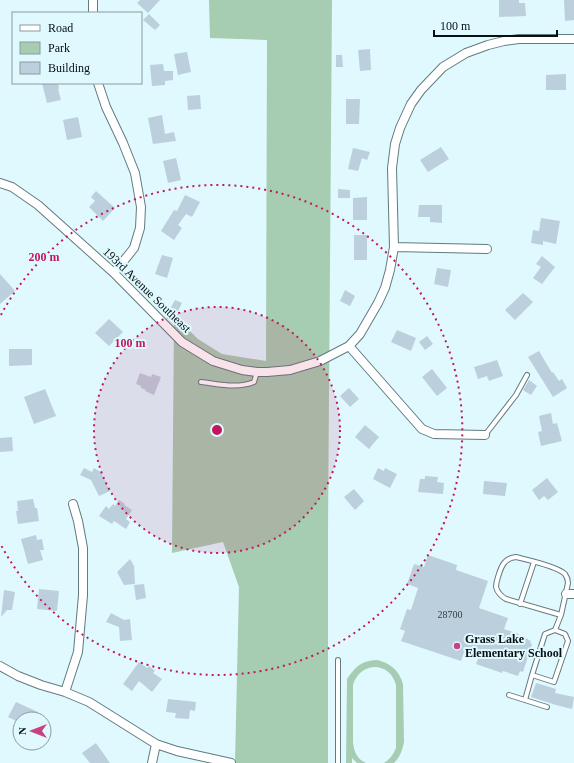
<svg xmlns="http://www.w3.org/2000/svg" width="574" height="763" font-family="Georgia,serif">
	<style>
		.green { fill: #a6ccb1 }
		.building { fill: #bccfdc }
		.lines { fill: none; stroke-linecap: round; stroke-linejoin: round }
		.service-casing { stroke: #637a7f; stroke-width: 6 }
		.minor-casing { stroke: #637a7f; stroke-width: 10 }
		.service { stroke: #fff; stroke-width: 4 }
		.minor { stroke: #fff; stroke-width: 8 }
		.ring { fill: none; stroke: #c2185b; stroke-width: 2; stroke-dasharray: 2 4 }
		.poi-dot { fill: #c74285; stroke: #dff9fe; stroke-width: 1.5 }
		.labels { text-anchor: middle; stroke-width: 4; stroke-linejoin: round; paint-order: stroke }
		.number-label { font-size: 10px; fill: #344044 }
		.street-label { font-size: 12px; fill: #071012; stroke: #dff9fe }
		.poi-label { font-size: 12px; font-weight: bold; fill: #071012; stroke: #dff9fe; text-anchor: start }
		.centre { fill: #c2185b; stroke: #dff9fe; stroke-width: 2 }
		.ring-label { font-size: 12px; text-anchor: middle; font-weight: bold; fill: #c2185b; stroke: #dff9fe; stroke-width: 4; stroke-linejoin: round; paint-order: stroke }
	</style>
	<rect width="100%" height="100%" fill="#dff9fe"/>
	<path class="green" d="M209 0H332L328 529V763H235L239 587 223 542 172 553 174 316 198 339 222 354 266 361 267 40 210 38Z
		M377 660C390 663 399 670 403 684L404 742C402 751 400 757 394 763H384C390 759 393 755 396 748V685C390 661 360 661 353 685V742C354 752 357 759 366 763H357L352 758V763H346L347 679C356 666 361 661 377 660Z"/>
	<path class="building" d="M140 0H160L148 13 137 3Z
		M499 0H519V3H525L526 16 499 17Z
		M564 0H574V20L565 21Z
		M149 14 160 25 155 30 143 20Z
		M370 49 371 70 360 71 358 50Z
		M187 52 191 72 178 75 174 54Z
		M336 55H342L343 67H336Z
		M163 64 164 71H173V80L165 81V85L152 86 150 65Z
		M566 74V90H546V75Z
		M42 83H58L59 89H58L61 100 47 103Z
		M200 95 201 109 188 110 187 96Z
		M346 99H360L359 124H346Z
		M162 115 165 134 174 132 176 141 153 144 148 118Z
		M78 117 82 137 67 140 63 120Z
		M441 147 449 159 428 172 420 160Z
		M353 148 370 152 367 160 362 158 358 171 348 169Z
		M176 158 181 180 168 183 163 161Z
		M338 189 350 190V198H338Z
		M96 191 115 208 103 221 89 207 95 201 91 197Z
		M185 195 200 202 192 217 186 214 178 225 182 228 174 240 161 231 174 210 177 211Z
		M367 197V220H353V198Z
		M419 205H442V223L430 222V217H418Z
		M541 218 560 221 556 244 543 241V245L531 243 533 230 539 231Z
		M354 235H367V260H354Z
		M162 255 173 258 167 278 155 274Z
		M542 256 555 267 542 284 533 278 541 267 536 264Z
		M437 268 451 270 448 287 434 284Z
		M0 274 15 291 0 304Z
		M345 290 355 296 350 306 340 301Z
		M523 293 533 302 515 320 505 310Z
		M175 300 182 303 177 313 170 309Z
		M109 319 123 332 109 346 95 333Z
		M397 330 416 338 411 351 391 342Z
		M427 336 433 344 425 350 419 342Z
		M9 349H32V365L9 366Z
		M539 351 552 373 553 372 559 381 562 379 567 388 553 397 528 357Z
		M497 360 503 376 489 381 487 376 478 379 474 367Z
		M432 369 447 388 437 396 422 377Z
		M140 373 151 377 152 374 161 377 154 395 145 391 146 390 141 388V386L136 384Z
		M529 380 537 386 531 395 523 390Z
		M349 388 359 399 350 407 340 396Z
		M45 389 56 416 34 424 24 397Z
		M551 413 553 424 557 423 562 441 541 446 538 432 542 431 539 416Z
		M365 425 379 437 369 449 355 437Z
		M12 437 13 451 0 452V438Z
		M84 468 92 472 94 468 101 472 110 491 99 496 91 480 80 475Z
		M378 468 384 471 385 468 397 474 390 488 373 479Z
		M425 476 438 477 437 482 444 483 443 494 418 492 420 479H425Z
		M547 478 558 492 548 500 544 496 539 500 532 490Z
		M484 481 507 483 505 496 483 494Z
		M354 489 364 501 355 510 344 497Z
		M33 499 35 508H37L39 521 18 524 16 511H18L17 501Z
		M119 500 125 504 124 505 132 510 126 519 130 522 126 529 114 521 112 524 99 516 106 506 109 509 113 504 115 506Z
		M36 535 37 540 42 539 44 550H40L43 560 28 564 21 539Z
		M428 555 457 565 456 570 488 581 479 608 508 618 504 629 519 634V636L528 639V640L531 641 530 643 532 644 523 672 520 671 518 676 503 671 502 673 476 664 480 654 465 649 461 661 401 641 405 631 400 629 407 609 411 610 418 588 407 584 414 564 424 567Z
		M130 559 134 566 135 584 124 585 117 572Z
		M144 584 146 598 136 600 134 585Z
		M39 589 59 591 57 611 37 609Z
		M4 590 15 592 12 610H7L1 617Z
		M111 613 124 620 130 619 132 640 120 641 119 627 106 622Z
		M139 662 147 668 149 666 155 671 153 673 162 679 152 692 139 681 132 691 123 684Z
		M536 683 556 689 555 693 574 697 572 709 556 705 531 697Z
		M168 699 196 702 195 711 190 710 189 719 175 718 176 713 166 712Z
		M16 702 38 712 34 719H20V723L8 717Z
		M96 743 110 763H90L82 753Z"/>
	<g class="lines">
		<g class="service-casing">
			<path id="service" d="M201 382C219 384 237 389 254 382L257 372
				M485 435 516 395 527 375
				M520 604 534 562
				M555 630 561 615 568 583C568 580 567 577 565 574 557 566 528 560 516 557 504 558 501 567 498 577 497 580 496 583 496 587 497 592 502 597 506 599L561 615
				M555 630 565 634 568 641 554 682 532 675 545 634Z
				M338 660V763
				M509 695 547 707
				M525 700 532 675"/>
		</g>
		<g class="minor-casing">
			<path id="minor" d="M93 13V0
				M98 83 106 107 123 143 135 173 141 207 140 228 134 248 114 273
				M0 183 12 187 38 205 114 273 182 342 213 361 242 370 257 372H267L290 370 320 361 349 346 360 334 378 303 385 288 390 270 394 247 392 168 395 144 400 128 411 104 421 90 443 67 466 53 488 45 504 41 519 39H574
				M394 247 487 249
				M349 346 422 429 434 434 485 435
				M566 594H574
				M0 666 18 676 41 685 65 692 89 702 156 744 177 751 231 763
				M65 692 78 652 83 595V548L78 521 73 504
				M152 763 156 744"/>
		</g>
		<use href="#service" class="service"/>
		<use href="#minor" class="minor"/>
	</g>
	<circle cx="217" cy="430" r="123" fill="#c2185b" fill-opacity=".12"/>
	<g class="ring">
		<circle cx="217" cy="430" r="123"/>
		<path d="M1 315A245 245 0 1 1 1 545"/>
	</g>
	<circle class="poi-dot" cx="457" cy="646" r="4"/>
	<g class="labels">
		<g class="number-label">
			<text x="450" y="618">28700</text>
		</g>
		<g class="street-label">
			<text transform="translate(147 290) rotate(44)" y="4">193rd Avenue Southeast</text>
		</g>
		<g class="poi-label">
			<text x="465" y="643">Grass Lake<tspan x="465" dy="14">Elementary School</tspan></text>
		</g>
	</g>
	<circle cx="217" cy="430" r="6" class="centre"/>
	<g class="ring-label">
		<text x="44" y="261">200 m</text>
		<text x="130" y="347">100 m</text>
	</g>
	<rect x="12" y="12" width="130" height="72" fill="#dff9fe" stroke="#899ca0"/>
	<rect x="20" y="25" width="20" height="6" fill="#ffffff" stroke="#899ca0"/>
	<text x="48" y="32" font-size="12" fill="#071012">Road</text>
	<rect x="20" y="42" width="20" height="12" fill="#a6ccb1" stroke="#899ca0"/>
	<text x="48" y="52" font-size="12" fill="#071012">Park</text>
	<rect x="20" y="62" width="20" height="12" fill="#bccfdc" stroke="#899ca0"/>
	<text x="48" y="72" font-size="12" fill="#071012">Building</text>
	<g transform="translate(32 731) rotate(270)"><circle r="19" fill="#dff9fe" stroke="#899ca0"/>
	<path d="M0-3L7 15L0 10L-7 15Z" fill="#c74285"/>
	<text y="-6" font-size="11" font-weight="bold" text-anchor="middle" fill="#071012">N</text>
	</g>
	<path d="M434 30v6h123v-6" fill="none" stroke="#071012" stroke-width="2"/>
	<text x="440" y="30" font-size="12" fill="#071012" stroke="#dff9fe" stroke-width="3" paint-order="stroke">100 m</text>
</svg>
